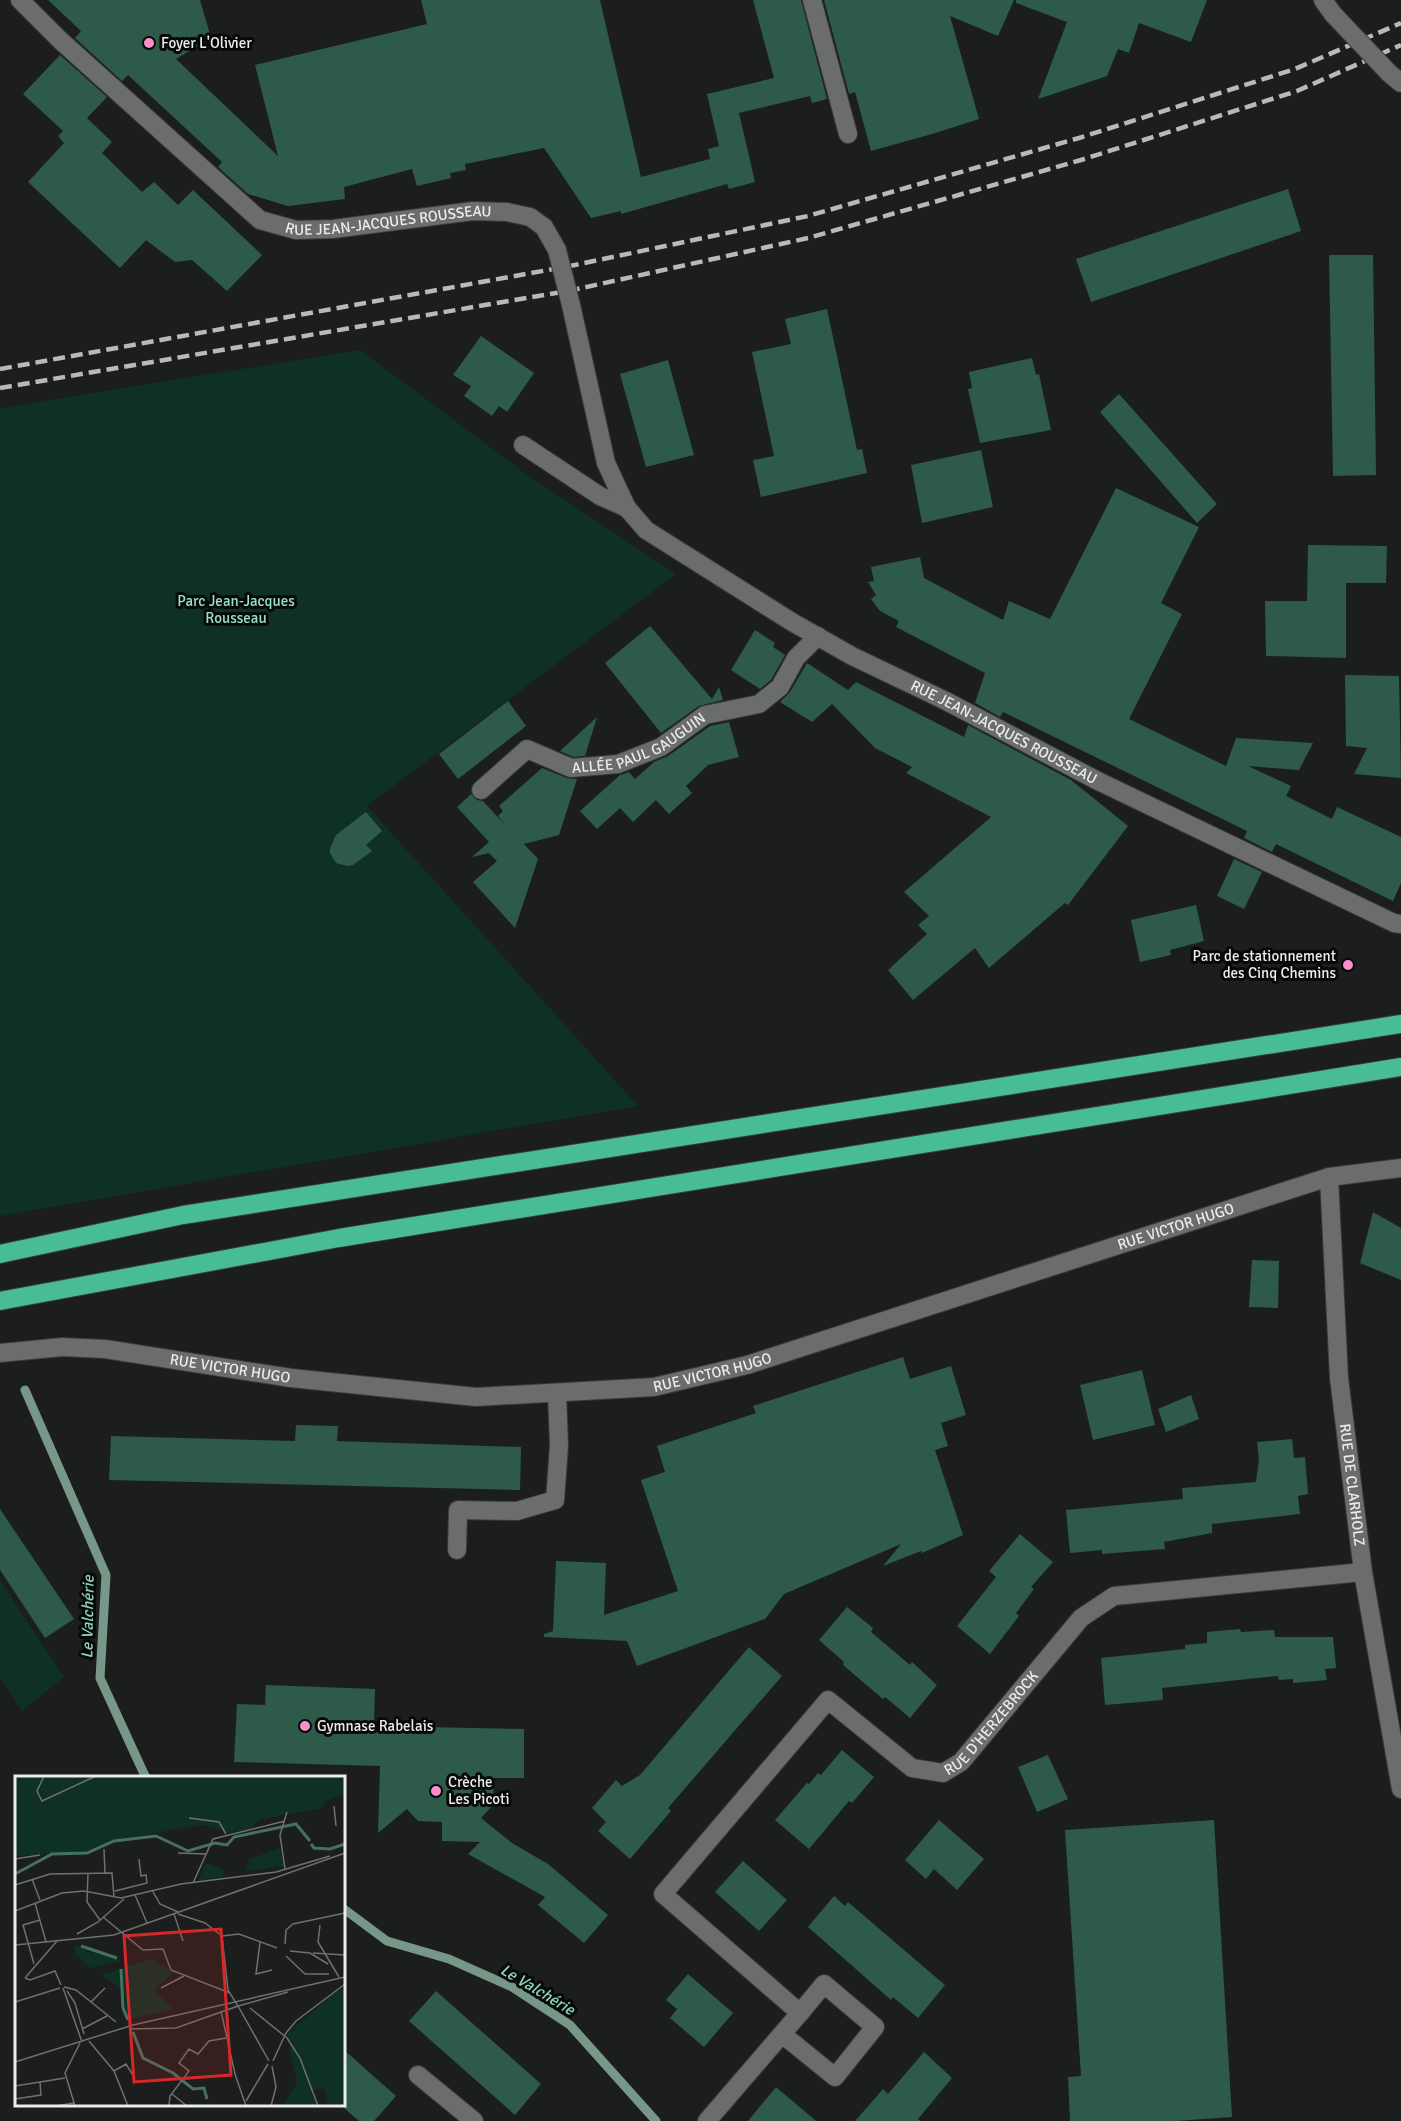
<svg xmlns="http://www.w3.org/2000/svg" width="1401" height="2121" font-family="Signika,sans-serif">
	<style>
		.green { fill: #0f3125 }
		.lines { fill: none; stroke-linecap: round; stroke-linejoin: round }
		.stream { stroke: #779789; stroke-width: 9 }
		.building { fill: #2d5a49 }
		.lane-casing { stroke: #393a39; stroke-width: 20 }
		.street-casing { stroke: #393a39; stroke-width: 20 }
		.secondary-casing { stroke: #393a39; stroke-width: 20 }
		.highway-casing { stroke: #393a39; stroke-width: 20 }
		.lane { stroke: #6a6d6c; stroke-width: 18 }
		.street { stroke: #6a6d6c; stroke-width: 18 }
		.secondary { stroke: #6a6d6c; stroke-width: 18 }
		.highway { stroke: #48bc93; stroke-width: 18 }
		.rail { stroke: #b8b9b8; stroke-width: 4.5; stroke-dasharray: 12 6; stroke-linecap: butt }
		.street-bridge-casing { stroke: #393a39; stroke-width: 20; stroke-linecap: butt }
		.street-bridge { stroke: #6a6d6c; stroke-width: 18 }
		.poi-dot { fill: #f98fca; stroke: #070808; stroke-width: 2 }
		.labels { text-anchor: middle; stroke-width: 6; stroke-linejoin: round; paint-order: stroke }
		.poi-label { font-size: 15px; fill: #ebeceb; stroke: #070808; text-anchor: start }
		.street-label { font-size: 15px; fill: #ebeceb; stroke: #070808 }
		.park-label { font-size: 15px; fill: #97e4c4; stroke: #070808 }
		.water-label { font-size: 16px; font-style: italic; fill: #8ad6b7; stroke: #070808 }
		.inset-river { fill: none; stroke: #45725f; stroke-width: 3 }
		.inset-road { fill: none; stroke: #6f706f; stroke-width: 1.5 }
		.view { fill: #d62828; fill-opacity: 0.15; stroke: #d62828; stroke-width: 3 }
		.inset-edge { fill: none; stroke: #ebeceb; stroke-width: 3 }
	</style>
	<rect width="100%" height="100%" fill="#1c1e1d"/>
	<path class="green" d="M360 350 522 471 676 574 367 806 638 1106 0 1216V408Z
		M0 1580 64 1677 22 1711 0 1678Z"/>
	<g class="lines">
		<path class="stream" d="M25 1390 106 1575 100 1678 145 1776 147 1778
			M344 1909 387 1941 449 1959 512 1987 570 2025 656 2121"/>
	</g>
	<path class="building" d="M48 0H200L211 38 176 59 278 156 255 65 427 24 421 0H600L641 177 710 159 708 149 719 146 707 94 774 78 753 0H801L827 99 812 103 810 96 739 113 755 182 729 189 727 184 621 214V211L591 218 544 148 465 164 466 170 450 173 451 178 417 186 412 169 344 187 345 199 288 206 248 194 218 167 222 162 128 75 122 81 75 38 81 31Z
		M824 0H1014L998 36 950 16 979 119 932 134 871 151 855 92 849 94Z
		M1016 0H1207L1191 42 1139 23 1129 53 1118 49 1107 76 1038 99 1067 22 1016 3Z
		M60 55 107 97 87 118 112 142 102 153 142 192 154 182 178 205 193 190 262 255 227 291 192 260 175 262 146 240 120 268 28 182 64 143 58 136 63 131 23 94Z
		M1288 189 1301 231 1091 302 1076 259Z
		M1329 255H1373L1376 475 1333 476Z
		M827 309 857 450 862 449 867 473 761 497 753 460 774 456 752 352 791 344 785 319Z
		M481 336 534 373 507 412 499 406 492 416 464 396 471 386 453 375Z
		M1032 358 1036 375 1039 374 1051 430 980 443 968 389 972 388 969 372Z
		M668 360 694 455 646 467 620 374Z
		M1119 394 1217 504 1197 523 1100 412Z
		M981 450 993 507 922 523 911 465Z
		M1116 488 1199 527 1161 603 1182 614 1129 719 1226 766 1236 738 1313 743 1299 770 1248 766 1291 786 1286 796 1332 819 1337 807 1401 837V883L1393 901 1276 844 1272 852 1244 838 1247 831 1003 712 1000 717 975 703 985 673 896 627 899 621 880 611 871 599 876 595 868 582 874 581 871 567 920 557 924 578 1003 620 1009 601 1050 619Z
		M1308 545 1387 546 1386 583H1346V658L1266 656 1265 601H1307Z
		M650 626 712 699 719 687 723 700 699 706 661 733 605 663Z
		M755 630 775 643 773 647 785 655 771 680 760 689 731 670Z
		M807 663 848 690 856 682 964 737 968 725 1071 780 1128 826 1068 905 1065 903 989 968 975 948 913 1000 888 970 927 934 918 925 929 916 904 892 991 817 906 773 912 767 875 748 832 704 812 722 780 702 790 692Z
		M1345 675 1399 676 1401 778 1354 774 1367 748 1346 746Z
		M508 701 526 726 458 779 439 754Z
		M597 717 585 756 573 757 560 751Z
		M729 722 739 757 708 765 686 786 692 793 669 814 656 800 633 822 620 808 597 829 580 811 620 775 629 772 635 779 654 762 668 756 710 726Z
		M542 768 567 778 577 779 559 835 524 844 538 859 515 928 473 882 497 861 489 853 472 857 489 842 457 807 471 794 477 800 483 801 506 826 498 816 503 811 499 806Z
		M366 812 382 831 366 845 372 851 353 865 347 866 336 863 330 853V848L336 835Z
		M1234 859 1262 872 1244 909 1217 896Z
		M1196 905 1204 941 1170 950 1171 955 1140 962 1131 920Z
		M1373 1212 1401 1228V1280L1360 1263Z
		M1252 1260 1279 1261 1278 1308 1249 1307Z
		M903 1357 910 1379 951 1366 966 1415 941 1423 948 1446 935 1450 963 1535 922 1553 921 1551 883 1566 901 1544 784 1594 765 1619 637 1666 627 1641 544 1637V1634L553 1631 556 1561 606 1563 604 1615 678 1591 641 1480 665 1472 657 1446 756 1413 753 1406Z
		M1142 1370 1155 1425 1093 1440 1080 1385Z
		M1191 1395 1199 1419 1166 1432 1158 1409Z
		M296 1425 338 1426 337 1441 521 1447 520 1490 109 1480 111 1436 295 1441Z
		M1292 1439 1294 1458 1305 1457 1308 1494 1298 1496 1300 1514 1212 1524V1533L1164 1542 1165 1549 1102 1554V1550L1070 1553 1066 1510 1183 1499 1182 1488 1256 1482 1259 1459 1257 1442Z
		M0 1509 74 1619 45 1638 0 1570Z
		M1020 1534 1053 1562 1031 1587 1034 1589 1016 1613 1019 1616 990 1654 957 1626 996 1577 989 1571Z
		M847 1607 873 1628 871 1632 910 1665 912 1662 937 1685 910 1718 885 1697 883 1699 843 1665 844 1662 819 1640Z
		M1240 1629 1241 1632 1274 1630 1275 1637H1333L1336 1668 1325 1669 1327 1680 1293 1683V1679L1279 1680 1278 1676 1162 1688 1163 1700 1105 1705 1101 1658 1185 1649V1645L1207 1643V1632Z
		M749 1647 782 1676 668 1808 671 1811 630 1859 598 1831 606 1822 592 1808 616 1780 622 1786 640 1775Z
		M266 1685 375 1689 374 1726 524 1729V1778H494L493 1805 481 1818 512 1843 548 1864 608 1915 584 1943 538 1905 545 1897 468 1854 480 1842 442 1841V1822L418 1821 407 1809 378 1833 380 1766 234 1762 237 1704 265 1705Z
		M842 1750 874 1777 852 1803 849 1801 809 1849 775 1820 807 1783 809 1784 818 1773 821 1775Z
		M1048 1755 1068 1799 1037 1812 1018 1767Z
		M939 1820 984 1859 957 1890 934 1869 926 1879 905 1860Z
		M1214 1820 1232 2117 1176 2121H1070L1068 2077 1081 2076 1065 1830Z
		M743 1861 787 1900 759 1931 715 1892Z
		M834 1896 845 1906 848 1902 945 1985 918 2018 893 1997 891 2000 808 1927Z
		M688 1974 733 2013 704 2047 670 2018 677 2009 666 2000Z
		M436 1991 541 2084 515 2115 409 2021Z
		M344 2050 396 2096 374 2121H359L344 2108Z
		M924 2052 952 2078 918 2119 920 2121H855L883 2089 888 2094Z
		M776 2087 816 2121H748Z"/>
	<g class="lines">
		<g class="lane-casing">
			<path id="lane" d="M523 445 600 496 627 508
				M457 1550 458 1510 517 1511 555 1500 559 1446 557 1394"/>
		</g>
		<g class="street-casing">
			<g id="street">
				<path id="s1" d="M20 0 60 40 260 220 296 230 333 229 473 211 507 212 530 217 544 227 557 250"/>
				<path d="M812 0 848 134"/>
				<path d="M1323 0 1333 14"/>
				<path d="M1389 73 1401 83"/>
				<path id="s2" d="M571 305 606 463 627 508 646 530 792 622 852 656 946 701 1098 781 1394 923 1401 924"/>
				<path id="s3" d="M481 790 527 749 571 768 618 764 661 747 705 715 759 704 780 687 796 658 818 636"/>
				<path id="s4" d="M1329 1177 1339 1378 1363 1572 1401 1789"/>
				<path d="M782 2034 835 2077 875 2027 824 1984 800 2013"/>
				<path d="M418 2075 474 2121"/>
				<path id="s5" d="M707 2121 800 2013 663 1894 828 1700 912 1768 943 1773 961 1762 1081 1618 1114 1596 1363 1572"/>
			</g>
		</g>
		<g class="secondary-casing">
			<g id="secondary">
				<path id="s6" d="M0 1353 62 1347 105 1349 291 1378 476 1397 654 1387 747 1365 1329 1177 1401 1168"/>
			</g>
		</g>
		<g class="highway-casing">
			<path id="highway" d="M0 1254 183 1215 1401 1024
				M0 1301 339 1238 1401 1067"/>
		</g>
		<use href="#lane" class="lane"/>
		<use href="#street" class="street"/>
		<use href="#secondary" class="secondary"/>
		<use href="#highway" class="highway"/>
		<path class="rail" d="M0 369 570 266 808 216 1079 138 1295 69 1401 23
			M0 388 573 290 808 238 1081 160 1297 91 1401 45"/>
		<g class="street-bridge-casing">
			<path id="street-bridge" d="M1333 14 1389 73
				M557 250 571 305"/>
		</g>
		<use href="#street-bridge" class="street-bridge"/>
	</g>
	<g class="poi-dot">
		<circle cx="149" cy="43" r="6"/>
		<circle cx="1348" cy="965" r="6"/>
		<circle cx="305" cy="1726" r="6"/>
		<circle cx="436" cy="1791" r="6"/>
	</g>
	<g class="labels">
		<g class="poi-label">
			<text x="161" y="48">Foyer L'Olivier</text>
			<text x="1336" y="961" text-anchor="end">Parc de stationnement<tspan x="1336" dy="17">des Cinq Chemins</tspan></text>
			<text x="317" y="1731">Gymnase Rabelais</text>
			<text x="448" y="1787">Crèche<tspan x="448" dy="17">Les Picoti</tspan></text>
		</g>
		<g class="street-label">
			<text dy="5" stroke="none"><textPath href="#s1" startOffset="456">RUE JEAN-JACQUES ROUSSEAU</textPath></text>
			<text dy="5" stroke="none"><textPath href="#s2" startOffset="652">RUE JEAN-JACQUES ROUSSEAU</textPath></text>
			<text dy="5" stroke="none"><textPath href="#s3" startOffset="183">ALLÉE PAUL GAUGUIN</textPath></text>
			<text dy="5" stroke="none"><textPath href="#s6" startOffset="1204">RUE VICTOR HUGO</textPath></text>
			<text dy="5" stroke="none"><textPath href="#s6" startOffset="232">RUE VICTOR HUGO</textPath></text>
			<text dy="5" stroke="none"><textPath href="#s6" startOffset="718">RUE VICTOR HUGO</textPath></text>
			<text dy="5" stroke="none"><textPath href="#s4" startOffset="309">RUE DE CLARHOLZ</textPath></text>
			<text dy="5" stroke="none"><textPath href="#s5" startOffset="788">RUE D'HERZEBROCK</textPath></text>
		</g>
		<g class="park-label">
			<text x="236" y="606">Parc Jean-Jacques<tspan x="236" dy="17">Rousseau</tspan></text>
		</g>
		<g class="water-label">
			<text transform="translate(87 1617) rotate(-89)" y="6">Le Valchérie</text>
			<text transform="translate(538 1989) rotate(31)" y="6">Le Valchérie</text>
		</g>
	</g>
	<g transform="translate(15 1776)">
		<rect width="330" height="330" fill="#1c1e1d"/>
		<path d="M0 0H330V18L310 25 308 32 246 43 235 53 216 57 187 49 99 64 70 76 0 80ZM265 72 268 90 231 95 235 83ZM191 87 210 94 208 101 183 105ZM65 170 73 176 94 178 106 185 70 193 73 190 60 178V171ZM136 183 159 196 139 214 158 233 113 244 108 214 86 199ZM326 211 330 216V330L309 327 313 323 308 312 295 315 302 330H267L282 307 272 258Z" fill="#0f3125"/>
		<path class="inset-river" d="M296 68 299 72 315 73 330 68M0 98 37 78 72 77 99 65 141 60 173 75 200 67 212 69 219 61 281 48 295 65M66 170 102 182M106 193 108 232 113 244M118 256 128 282 158 297 178 313 189 312 192 323"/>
		<path class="inset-road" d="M29 0 22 15 27 25 81 0M319 30 321 50M174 42 204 46 211 58M89 73 90 97M163 77 192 78M0 83 25 79M270 93 265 59 272 36M73 97 72 126 85 144M17 103 25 124M178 107 198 63 270 45M0 109 35 98 97 97 99 121M137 114 145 128 163 136M100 115 132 107 131 99 126 100 124 83M120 119 132 147M20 127 31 166M0 135 47 117 69 115 106 122 166 108 261 96 315 80M159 138 168 165M163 138 190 147 207 160M88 141 128 174 148 173 156 194 215 217M305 149 303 166 324 201M62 158 83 146 109 123M207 160 224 158 262 172M245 166 241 198 257 194M270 168 271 154 278 148 330 137M0 169 99 159 330 77M275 175 295 177 313 188M298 177 330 179M271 180 290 198H314M19 188 8 149 25 144M10 202 42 165M10 202 15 204 40 195 46 209M49 211 61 214 101 246M48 212 67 266M146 212 169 200M52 215 60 227 69 258M0 226 45 212M76 226 90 212M223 230 254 285M223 230 273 216M235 232 272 262 285 282 303 330M206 235 220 298 231 330M67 253 92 240M115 253 161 252 223 230 213 214 207 160M74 265 99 295 113 330M258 285 271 257 281 245 330 208M0 286 118 249 330 201M99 295 111 288 119 301M0 310 50 302M157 318 172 330M0 323 26 319 25 306M231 325 253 288M41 330 59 327M60 330 50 297 65 267M154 330 155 320 174 295 164 287 174 273 183 278 194 265 211 262M256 330 261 311 257 290"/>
		<path class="view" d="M206 153 216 299 119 306 109 160Z"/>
		<rect width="330" height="330" class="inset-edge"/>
	</g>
</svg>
